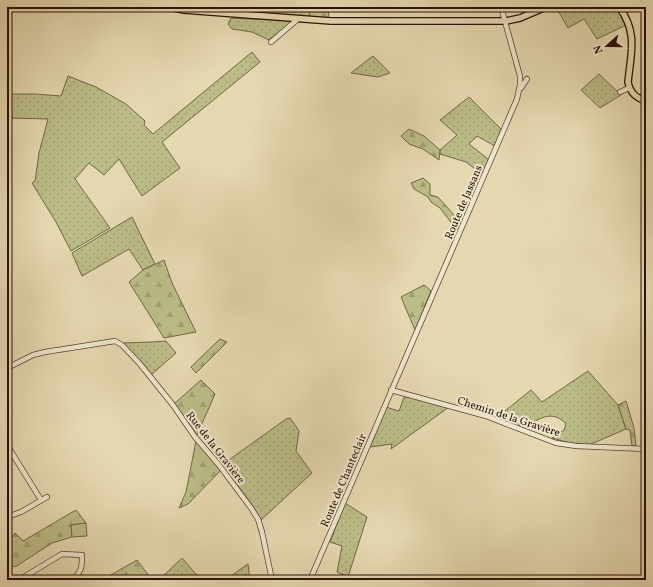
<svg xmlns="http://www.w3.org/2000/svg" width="653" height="587" font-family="Vollkorn,serif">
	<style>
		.grass { fill: url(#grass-dots); stroke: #726644 }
		.forest { fill: url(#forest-firs); stroke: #726644 }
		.green { fill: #bbbc87; stroke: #726644 }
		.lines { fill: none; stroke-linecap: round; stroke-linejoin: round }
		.minor-casing { stroke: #59412e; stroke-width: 6 }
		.major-casing { stroke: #2a0f02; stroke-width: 8 }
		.minor { stroke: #eee6cc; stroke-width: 4.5 }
		.major { stroke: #e5d8b1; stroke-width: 5.5 }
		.labels { text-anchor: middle; stroke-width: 4; stroke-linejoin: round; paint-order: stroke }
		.street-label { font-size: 11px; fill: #2a0f02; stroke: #eee6cc }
	</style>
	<defs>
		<pattern id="grass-dots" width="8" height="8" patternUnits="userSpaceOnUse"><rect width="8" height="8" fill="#bbbc87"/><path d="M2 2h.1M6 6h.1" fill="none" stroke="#a1a073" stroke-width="1.8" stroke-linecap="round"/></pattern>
		<pattern id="forest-firs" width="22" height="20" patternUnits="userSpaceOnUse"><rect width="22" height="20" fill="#bbbc87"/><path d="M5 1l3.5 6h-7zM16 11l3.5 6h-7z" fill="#a1a073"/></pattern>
	</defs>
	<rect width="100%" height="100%" fill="#e5d8b1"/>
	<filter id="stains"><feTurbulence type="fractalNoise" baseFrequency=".005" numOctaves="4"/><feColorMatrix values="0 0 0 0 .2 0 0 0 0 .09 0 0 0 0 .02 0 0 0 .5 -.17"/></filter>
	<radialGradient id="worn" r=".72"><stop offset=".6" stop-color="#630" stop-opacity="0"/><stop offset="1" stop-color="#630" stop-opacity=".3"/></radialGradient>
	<path class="grass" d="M290 7H316L309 10 310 17 270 15 269 11Z
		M556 7H616L622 16 626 25 597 39 584 19 568 28Z
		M231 18 293 21 269 40 252 32 232 29 228 24Z
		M252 52 260 62 162 142 180 168 142 196 119 159 104 175 89 163 75 179 110 228 71 251 56 222 32 183 35 181 39 153 48 119 7 118V94H35L61 96 68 76 96 87 126 104 145 121 144 125 153 134Z
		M373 56 390 73 378 77 351 73Z
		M599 74 621 95 600 108 581 90Z
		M469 97 501 129 495 146 477 136 469 144 489 160 482 174 466 162 440 154V150L457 135 440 120Z
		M132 217 155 264 143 270 129 249 82 276 72 253Z
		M166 341 176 353 151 375 122 343 151 342Z
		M588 371 618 405 626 429 589 445 570 443 552 438 564 430 566 424C551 408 539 420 522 428L505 411 531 390 542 402Z
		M405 395 449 407 391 449 392 444 370 447 386 407 399 411Z
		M290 418 299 431 296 451 312 473 261 520 253 506 222 465 286 419Z
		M345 503 367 517 348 577 337 572 342 546 330 542Z
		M182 558 201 580H159Z
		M248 564 250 580H225Z"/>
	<path class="forest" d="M316 7H328L329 19 310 17 309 10Z
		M409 129 424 136 440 150 439 160 423 149 409 144 401 136Z
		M423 178 430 184V195L438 197 461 223 457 230 440 208 431 202 428 197 414 189 411 183Z
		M164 260 172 283 196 332 164 338 129 282 143 270Z
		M424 285 431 291 415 330 401 297Z
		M220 339 227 342 196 373 191 367Z
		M201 380 215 394 197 435 174 404Z
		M626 401 634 428 636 446H632L630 430 626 429 618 405Z
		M196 441 221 470 188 504 179 508 186 492Z
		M76 510 86 523 71 525 72 537 52 543 15 567 12 566 7 569V543L15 533 23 541Z
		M137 560 152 580H102Z"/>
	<path class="green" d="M86 523 87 536 72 537 71 525Z"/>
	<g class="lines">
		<g class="minor-casing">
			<path id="minor" d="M271 42 298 19
				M521 88 527 79
				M620 92 629 88
				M7 368 33 355 45 352 115 341 122 345 140 364 173 405 195 437 219 465 251 508 258 519 262 532 272 580
				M391 390 486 416 556 443 576 446 646 449
				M7 445 41 500
				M7 517 21 512 47 497
				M19 580 62 554 82 555C82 568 82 571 72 580
				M310 580 517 99 520 85V76L501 7"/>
		</g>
		<g class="major-casing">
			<path id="major" d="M169 7 184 10 331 21H506L520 18 546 7
				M619 7C638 32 631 53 628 82 630 93 636 98 646 101"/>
		</g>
		<use href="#minor" class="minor"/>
		<use href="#major" class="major"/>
	</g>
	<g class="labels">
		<g class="street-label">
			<text transform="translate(463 202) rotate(-67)" y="4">Route de Jassans</text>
			<text transform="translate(509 416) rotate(18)" y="4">Chemin de la Gravière</text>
			<text transform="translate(216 447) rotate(52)" y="4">Rue de la Gravière</text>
			<text transform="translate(343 480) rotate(-67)" y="4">Route de Chanteclair</text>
		</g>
	</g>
	<rect width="653" height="587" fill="none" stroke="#e5d8b1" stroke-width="24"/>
	<rect x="8" y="8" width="637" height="571" fill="none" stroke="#2a0f02" stroke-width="2"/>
	<rect x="12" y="12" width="629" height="563" fill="none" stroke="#2a0f02"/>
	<g transform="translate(607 46) rotate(249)" stroke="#eee6cc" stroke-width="3" paint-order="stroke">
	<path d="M0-3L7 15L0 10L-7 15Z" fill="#2a0f02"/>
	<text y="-6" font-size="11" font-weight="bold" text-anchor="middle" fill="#2a0f02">N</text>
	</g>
	<rect width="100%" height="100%" filter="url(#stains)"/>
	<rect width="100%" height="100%" fill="url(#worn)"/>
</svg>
